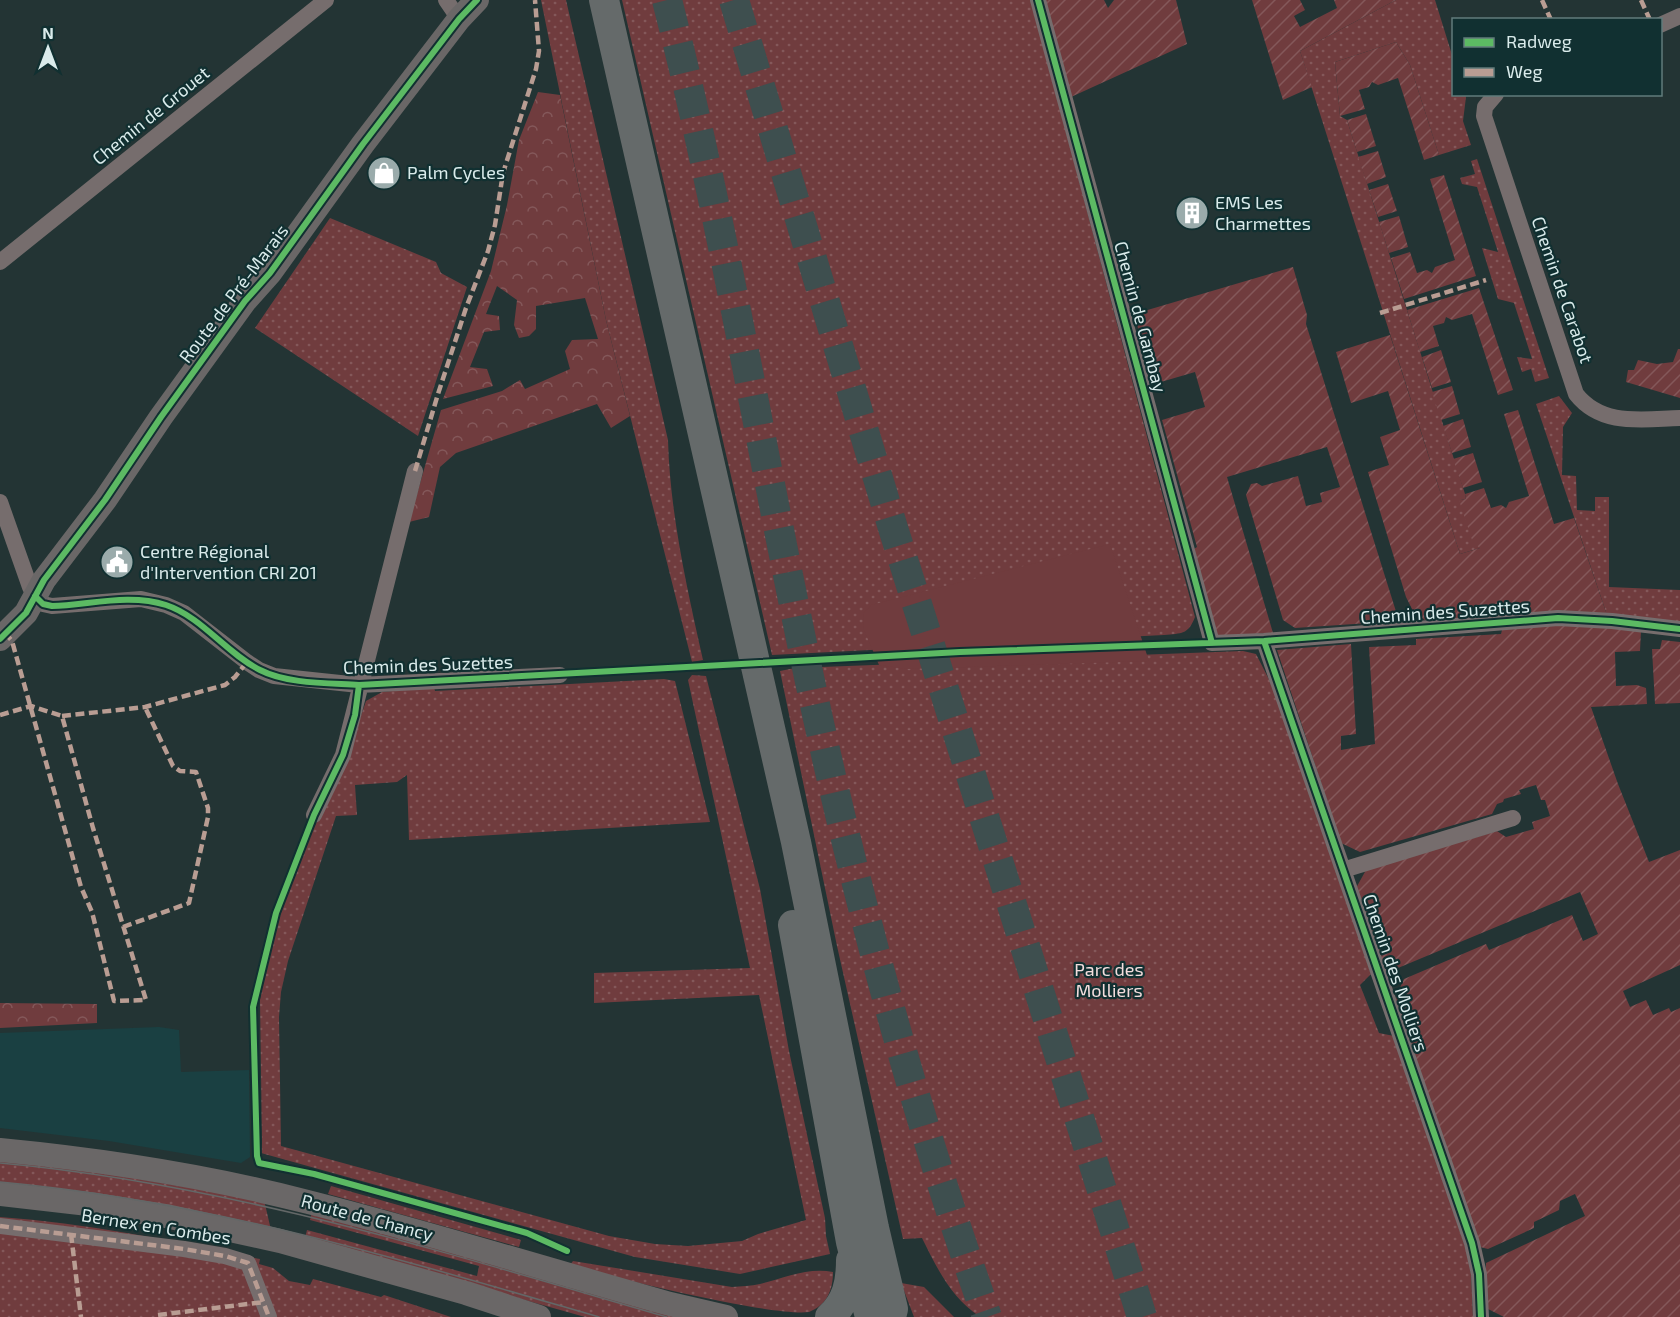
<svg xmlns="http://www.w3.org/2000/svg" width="1680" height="1317" font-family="'Exo 2',sans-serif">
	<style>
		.built { fill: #1a4042 }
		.grass { fill: url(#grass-dots) }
		.forest { fill: url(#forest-crowns) }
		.garden { fill: url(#garden-furrows) }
		.pitch { fill: #703c3e }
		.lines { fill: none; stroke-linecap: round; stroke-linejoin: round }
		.highway-tunnel { stroke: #3e4f4f; stroke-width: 30; stroke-dasharray: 30 15; stroke-linecap: butt }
		.street { stroke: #766d6d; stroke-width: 16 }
		.secondary { stroke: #6a6767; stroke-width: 24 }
		.highway { stroke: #656a6a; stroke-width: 30 }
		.tram { stroke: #636767; stroke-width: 1.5 }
		.quiet { stroke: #b99d93; stroke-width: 4.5; stroke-dasharray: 9 4.5; stroke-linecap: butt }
		.cycleway-casing { stroke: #113031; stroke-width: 10 }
		.cycleway { stroke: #5cba63; stroke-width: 6 }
		.labels { text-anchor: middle; stroke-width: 4.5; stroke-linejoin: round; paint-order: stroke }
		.street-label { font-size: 18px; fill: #daebeb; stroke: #113031 }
		.poi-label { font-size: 18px; fill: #daebeb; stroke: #113031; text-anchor: start }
		.park-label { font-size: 18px; fill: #f4dddd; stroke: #113031 }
	</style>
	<defs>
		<pattern id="grass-dots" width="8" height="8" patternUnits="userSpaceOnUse" patternTransform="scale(1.5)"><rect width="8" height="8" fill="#703c3e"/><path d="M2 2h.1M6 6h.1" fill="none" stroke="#84585a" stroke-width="1.8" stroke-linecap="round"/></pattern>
		<pattern id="forest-crowns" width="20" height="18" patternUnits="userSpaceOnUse" patternTransform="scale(1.5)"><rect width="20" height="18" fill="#703c3e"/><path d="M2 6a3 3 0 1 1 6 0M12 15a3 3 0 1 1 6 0" fill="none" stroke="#84585a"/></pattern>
		<pattern id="garden-furrows" width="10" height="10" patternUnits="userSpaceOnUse" patternTransform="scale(1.5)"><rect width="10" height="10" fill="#703c3e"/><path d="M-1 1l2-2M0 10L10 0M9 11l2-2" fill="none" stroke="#84585a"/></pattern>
	</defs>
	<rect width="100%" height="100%" fill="#233434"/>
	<path class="built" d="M159 1027 179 1030 181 1072 249 1070 250 1157 241 1163 109 1141 0 1128V1033Z"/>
	<path class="grass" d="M541 0H566L668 440C670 514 687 588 703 660L692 662 606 320Z
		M622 0H1031L1195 617C1188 635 1182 633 1164 635L772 655Z
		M1396 0H1435L1453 58 1454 94 1465 95 1466 97 1463 121 1471 145 1439 155 1410 65 1396 42 1335 62 1340 116 1347 120 1465 494 1466 499 1460 500 1480 548 1460 554 1300 51Z
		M1477 159 1549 378 1535 382 1531 369 1522 372 1517 357 1532 359 1514 303 1498 299 1482 248 1498 252 1477 187 1462 184 1460 178 1475 174 1471 161Z
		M330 218 436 262 441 273 467 287 418 436 255 328Z
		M1559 396 1572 413 1563 427 1562 475 1576 476 1577 510 1595 511V497H1609V587L1680 590V622L1607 615 1536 404Z
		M1243 651 1256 654 1277 695 1371 974 1360 985 1379 1033 1394 1036 1466 1249 1471 1273 1473 1317H980C950 1296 938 1270 922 1238L903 1239 837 946 780 671 795 668Z
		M692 675 706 676 760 889 789 1051 825 1218 826 1236 830 1254 740 1274 635 1257 261 1153 262 1143 260 1000 266 965 286 895 305 845 339 779 366 701 382 692 434 687 435 691 664 679 675 681 710 822 409 840 407 775 397 782 355 785 357 815 336 816 288 961 281 992 279 1017 281 1146 609 1236 655 1244 688 1246 742 1241 758 1234 806 1220 759 995 594 1003V973L750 968 688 680Z
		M0 1158 45 1163 264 1200 271 1230 0 1186Z
		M331 1186 521 1240 519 1247 328 1194Z
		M312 1212 684 1317H585L305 1238 307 1230 477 1276 479 1266 310 1220Z
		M0 1217C87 1223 174 1241 260 1259L259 1264 273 1268 289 1281 310 1285 313 1279 381 1297 384 1295 451 1317H0Z
		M573 1261 732 1287C741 1286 751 1286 760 1284 784 1278 808 1267 833 1272 833 1290 827 1305 809 1312 773 1317 614 1278 570 1265Z
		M901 1283 924 1287 954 1317H914Z"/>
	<path class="forest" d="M538 92 560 95 606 320 630 416 611 428 597 404 456 453 440 467 429 517 409 522 441 410 502 391 520 380 525 389 570 369 565 351 572 340 598 339 585 298 536 306V329L529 336 519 338 514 325 517 300 497 286 486 314 499 316 500 330 484 332 470 367 487 369 493 386 443 399 491 271 507 205 519 140Z
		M0 1003 97 1004V1023L0 1028Z"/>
	<path class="garden" d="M1045 0H1104L1108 8 1114 0H1176L1187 44 1071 97Z
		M1252 0H1300L1305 10 1294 16 1300 27 1337 8 1334 0H1396L1300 51 1312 87 1283 100Z
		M1396 42 1410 65 1439 155 1424 160 1398 78 1378 85 1372 82 1369 87 1359 90 1365 109 1340 116 1335 62Z
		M1366 114 1376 146 1357 152 1347 120Z
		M1378 151 1386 177 1367 184 1358 157Z
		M1444 175 1476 276 1404 299 1391 258 1410 252 1417 273 1427 270 1432 273 1435 267 1455 260 1430 179Z
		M1388 184 1397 211 1378 217 1369 190Z
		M1399 216 1408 247 1389 253 1379 222Z
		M1293 267 1307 315 1306 324 1399 621 1295 628 1283 620 1246 495 1251 484 1257 483 1262 486 1298 476 1306 506 1322 502 1320 493 1340 487 1327 447 1227 477 1273 633 1217 636 1194 549 1197 547 1162 420 1205 407 1195 372 1154 384 1134 314Z
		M1479 288 1513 390 1498 395 1472 314 1452 320 1446 317 1444 323 1433 326 1439 346 1420 352 1407 310Z
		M1390 335 1460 554 1480 548 1473 543 1459 500 1466 499 1465 494 1484 488 1491 508 1501 505 1506 508 1509 502 1529 496 1504 414 1518 410 1554 524 1574 518 1607 615 1425 620 1414 613 1406 597 1368 472 1389 465 1380 437 1400 430 1388 391 1351 403 1336 352Z
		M1678 349H1680V398L1626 382 1628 370H1634L1638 360 1657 364 1673 362Z
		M1441 350 1451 382 1432 388 1422 357Z
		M1452 386 1460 414 1441 420 1432 392Z
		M1463 419 1471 447 1452 453 1443 426Z
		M1473 453 1482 482 1463 488 1453 459Z
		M1534 626H1586L1641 631 1640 651 1615 652 1616 686 1637 685 1646 688 1647 704 1591 707 1618 784 1649 862 1680 850V965L1623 991 1630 1007 1646 1000 1653 1015 1669 1008 1671 1012 1680 1008V1317H1504L1486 1308V1263L1585 1216 1575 1194 1560 1201 1559 1210 1534 1222V1228L1488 1249 1480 1247 1395 999 1404 979 1486 944 1489 950 1572 915 1583 941 1598 934 1580 892 1398 968 1382 962 1356 888 1366 870 1497 831 1506 837 1534 829 1532 822 1550 816 1545 800H1541L1536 785 1519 790 1521 794 1504 799 1503 802 1497 804 1492 814 1360 852 1341 843 1277 650 1351 644 1356 734 1341 736V750L1375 744 1369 647 1416 645V639L1501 634 1502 630Z
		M1662 640 1680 642V703L1655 704 1652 649H1660Z"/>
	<path class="pitch" d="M1110 544 1149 661 907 669 879 665 864 630 863 614 871 605Z"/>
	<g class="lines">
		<path class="highway-tunnel" d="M667 0C727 236 765 476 817 714 862 918 917 1120 987 1317
			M734 0 893 528 1142 1317"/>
		<path class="street" d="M446 0 459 19
			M1038 0 1212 643 1264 641 1558 618 1612 621 1680 629
			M1660 25 1680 16
			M1496 94 1485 107 1484 116 1576 394C1602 427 1642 419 1680 418
			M0 262 326 0
			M0 502 30 587 35 596 43 604 52 606 141 599 166 605 184 613 247 662 259 670 274 676 359 685 560 675
			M1264 641 1472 1243 1479 1274 1481 1317
			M314 815 343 755 415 471
			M1343 870 1513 818
			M0 1226 184 1249 225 1256 248 1263 269 1317"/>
		<path class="secondary" d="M0 639 26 613 44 580 105 500 161 417 245 301 270 273 363 144 459 19 477 0
			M0 1150C104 1160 207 1176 308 1202 430 1233 549 1270 670 1304L726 1317
			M0 1194 97 1205 166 1216 280 1241 466 1293 539 1317"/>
		<path class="highway" d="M604 0 796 842 874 1228 893 1309 891 1317
			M793 925 851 1242 870 1317
			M830 1317C847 1301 851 1283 851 1260"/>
		<path class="tram" d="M0 1163C230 1184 446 1253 667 1317
			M0 1182C209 1201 399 1259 599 1317"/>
		<path class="quiet" d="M1542 0 1551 20
			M1641 0 1650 20
			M1380 313 1486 280
			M415 471 438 394 466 308 488 251 495 225 503 173 536 69 539 51 535 0
			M0 715 31 706 62 716 93 828 146 1000 114 1001 92 912 81 887 12 641 6 634
			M62 716 145 707 225 685 235 677 247 662
			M123 927 189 903 208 817V808L196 772 180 771 173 766 145 707
			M0 1226 184 1249 225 1256 248 1263 269 1317
			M71 1234 81 1317
			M158 1315 264 1302"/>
		<g class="cycleway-casing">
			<path id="cycleway" d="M1038 0 1212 643
				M35 596 43 604 52 606C89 605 129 593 166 605 202 617 226 653 260 670 287 684 329 683 359 685L960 652 1264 641 1558 618 1612 621 1680 629
				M0 639 26 613 44 580 105 500 161 417 245 301 270 273 363 144 459 19 477 0
				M1264 641 1472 1243 1479 1274 1481 1317
				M359 685 355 715 343 755 314 815 276 913 253 1007 257 1156 259 1163 314 1174 527 1233 567 1251"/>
		</g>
		<use href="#cycleway" class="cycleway"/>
	</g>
	<defs>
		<g id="shop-disc" transform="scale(1.725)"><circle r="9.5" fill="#9aabab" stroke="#113031"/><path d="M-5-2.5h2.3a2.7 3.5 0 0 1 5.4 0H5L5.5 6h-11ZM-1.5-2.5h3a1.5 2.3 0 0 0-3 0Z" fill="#fff"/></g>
		<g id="building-disc" transform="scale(1.725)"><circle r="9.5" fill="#9aabab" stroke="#113031"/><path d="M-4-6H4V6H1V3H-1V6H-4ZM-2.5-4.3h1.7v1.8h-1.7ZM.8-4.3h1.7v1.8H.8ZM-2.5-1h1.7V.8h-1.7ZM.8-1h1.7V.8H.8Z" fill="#fff"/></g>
		<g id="civic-disc" transform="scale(1.725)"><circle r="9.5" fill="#9aabab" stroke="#113031"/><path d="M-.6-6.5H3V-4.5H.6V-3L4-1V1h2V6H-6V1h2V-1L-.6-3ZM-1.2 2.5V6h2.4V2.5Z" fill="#fff"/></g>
	</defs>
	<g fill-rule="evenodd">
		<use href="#shop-disc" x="384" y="173"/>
		<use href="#building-disc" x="1192" y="213"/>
		<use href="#civic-disc" x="117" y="562"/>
	</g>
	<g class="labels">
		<g class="street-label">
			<text transform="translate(151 116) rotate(-39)" y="6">Chemin de Grouet</text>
			<text transform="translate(1562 290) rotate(71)" y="6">Chemin de Carabot</text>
			<text transform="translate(234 294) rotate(-53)" y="6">Route de Pré-Marais</text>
			<text transform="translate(1140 317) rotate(75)" y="6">Chemin de Gambay</text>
			<text transform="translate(1445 612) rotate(-4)" y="6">Chemin des Suzettes</text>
			<text transform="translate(428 665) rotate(-2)" y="6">Chemin des Suzettes</text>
			<text transform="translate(1395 973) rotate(71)" y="6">Chemin des Molliers</text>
			<text transform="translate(367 1218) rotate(15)" y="6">Route de Chancy</text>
			<text transform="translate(156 1227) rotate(9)" y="6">Bernex en Combes</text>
		</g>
		<g class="poi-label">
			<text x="407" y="179">Palm Cycles</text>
			<text x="1215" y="209">EMS Les<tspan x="1215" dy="21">Charmettes</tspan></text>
			<text x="140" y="558">Centre Régional<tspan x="140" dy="21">d'Intervention CRI 201</tspan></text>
		</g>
		<g class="park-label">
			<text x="1109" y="976">Parc des<tspan x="1109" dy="21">Molliers</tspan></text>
		</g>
	</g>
	<rect x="1452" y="18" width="210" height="78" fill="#113031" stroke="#617b7b" stroke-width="1.5"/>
	<rect x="1464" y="38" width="30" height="9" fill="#5cba63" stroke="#617b7b" stroke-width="1.5"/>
	<text x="1506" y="48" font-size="18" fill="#daebeb">Radweg</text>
	<rect x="1464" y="68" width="30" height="9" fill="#b99d93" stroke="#617b7b" stroke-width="1.5"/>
	<text x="1506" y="78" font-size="18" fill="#daebeb">Weg</text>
	<g transform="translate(48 48)" stroke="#113031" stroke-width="4.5" paint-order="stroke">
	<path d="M0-4.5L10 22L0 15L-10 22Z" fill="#daebeb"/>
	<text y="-9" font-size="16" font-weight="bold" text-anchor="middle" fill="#daebeb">N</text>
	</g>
</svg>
